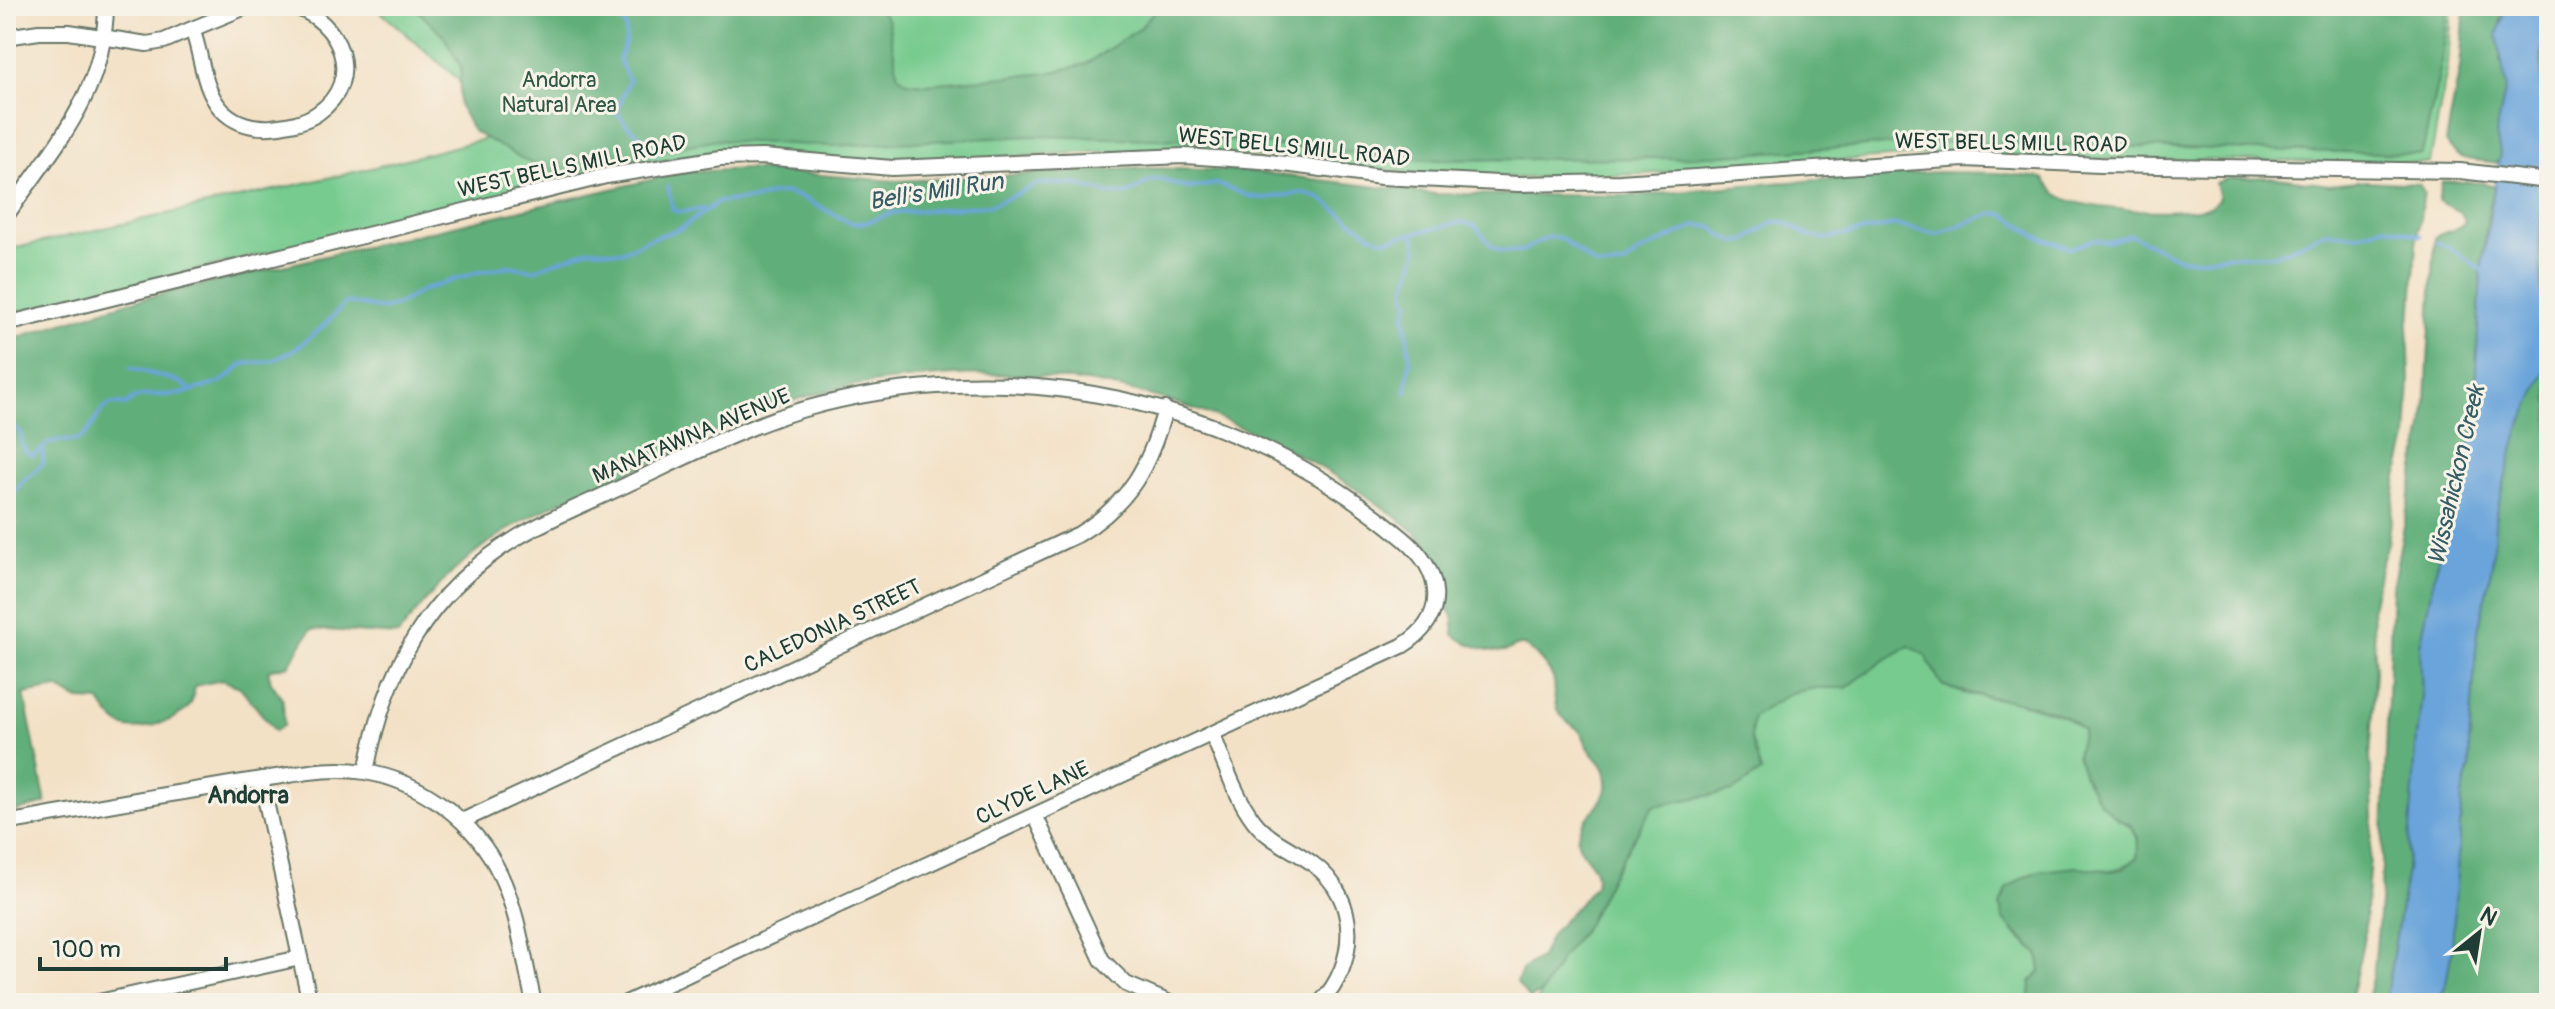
<svg xmlns="http://www.w3.org/2000/svg" width="2555" height="1009" font-family="Pangolin,sans-serif">
	<style>
		.green { fill: #77cb8f; stroke: #4b8462; stroke-width: 2 }
		.forest { fill: #61af7a; stroke: #407657; stroke-width: 2 }
		.water { fill: #6aa4da; stroke: #447087; stroke-width: 2 }
		.lines { fill: none; stroke-linecap: round; stroke-linejoin: round }
		.stream { stroke: #6aa4da; stroke-width: 4 }
		.minor-casing { stroke: #697667; stroke-width: 18 }
		.minor { stroke: #fff; stroke-width: 14 }
		.labels { text-anchor: middle; stroke-width: 6; stroke-linejoin: round; paint-order: stroke }
		.park-label { font-size: 22px; fill: #315946; stroke: #f7f3e8 }
		.street-label { font-size: 22px; fill: #1f3d34; stroke: #f7f3e8 }
		.water-label { font-size: 24px; font-style: italic; fill: #365c66; stroke: #f7f3e8 }
		.neighbourhood-label { font-size: 24px; font-weight: bold; fill: #1f3d34; stroke: #f7f3e8 }
	</style>
	<rect width="100%" height="100%" fill="#f7f3e8"/>
	<filter id="ink" filterUnits="userSpaceOnUse"><feTurbulence type="fractalNoise" baseFrequency=".0125" numOctaves="2"/><feDisplacementMap in="SourceGraphic" scale="16" xChannelSelector="R" yChannelSelector="G"/><feConvolveMatrix kernelMatrix="1 2 1 2 8 2 1 2 1" color-interpolation-filters="sRGB"/></filter>
	<filter id="wash" filterUnits="userSpaceOnUse"><feTurbulence type="fractalNoise" baseFrequency=".006" numOctaves="4" result="noise"/><feDisplacementMap in="SourceGraphic" scale="32" xChannelSelector="R" yChannelSelector="G"/><feGaussianBlur stdDeviation="1.8" result="paint"/><feColorMatrix in="noise" values="0 0 0 0 0 0 0 0 0 0 0 0 0 0 0 0 0 1.4 0 .05"/><feComposite in="paint" operator="in"/></filter>
	<g filter="url(#wash)">
		<rect width="100%" height="100%" fill="#f3e1c6"/>
		<path class="green" d="M374 6H2452L2448 64 2430 163 2084 159 1947 153 1642 174 1524 178 1419 174 1191 150H1132L916 162 848 160 754 150 725 151 617 167 86 297 6 314V250L363 170 484 139 458 79Z
			M1909 646 1925 655 1942 685 1965 694 2014 701 2063 716 2084 730 2077 755 2119 820C2138 828 2139 840 2137 858 2115 875 2103 870 2077 867L2012 931 2038 954 2041 970 2031 982V996L2037 1003H1536L1562 957 1588 923 1610 878 1653 806 1690 798 1761 772 1751 739 1752 717 1790 693 1816 688H1846L1881 662Z"/>
		<path class="forest" d="M413 6H878L888 21 898 75 907 82 926 84 1048 73 1086 64 1140 28 1158 6H2448L2442 61 2422 154 1930 142 1675 158 1422 160 1231 141 1033 136 833 146 712 140 561 174 530 163 473 131 459 105 461 67 443 35Z
			M2465 6H2506L2500 20V61L2504 69 2506 86 2496 134 2500 153 2498 163C2476 159 2459 164 2446 142L2460 67Z
			M2549 26V118C2538 91 2537 52 2549 26Z
			M1144 168 1247 171 1435 194 1640 196 1744 185 1936 172 1998 173 2043 178C2049 184 2052 192 2060 196 2086 211 2183 215 2212 206L2219 198 2215 183 2229 178 2272 177 2329 185 2366 181 2419 184 2424 192 2416 245 2412 310 2408 324 2410 380 2407 439 2397 477 2388 543 2380 568 2372 609 2376 671 2370 757 2373 817 2364 937 2350 1003 2036 1002 2030 996 2031 982 2041 970 2038 954 2003 919 2000 905 2008 888 2021 879 2039 871 2077 867 2111 871 2123 869 2137 858 2139 840 2131 825 2119 820 2100 803 2084 776 2077 755 2083 730C2077 725 2070 719 2063 716 2025 698 1980 700 1942 685L1925 655 1909 646 1881 662 1846 688H1816L1790 693 1753 717 1751 739 1761 772 1733 791 1653 806 1610 878 1588 923 1562 957 1542 992 1530 999 1517 983 1522 970 1541 957 1552 933 1595 886C1600 863 1583 860 1578 842 1573 824 1607 805 1607 784 1607 763 1597 762 1588 747 1585 742 1584 736 1580 731 1572 724 1563 720 1558 711 1552 700 1556 691 1554 681 1552 671 1531 647 1522 645 1515 644 1511 650 1505 651 1488 653 1468 644 1453 635 1453 629 1455 622 1453 617 1452 613 1448 610 1447 606 1446 601 1449 599 1449 594 1448 583 1443 567 1438 558 1421 528 1355 488 1325 470 1194 393 1057 361 906 379 877 382 847 385 819 393 782 403 743 418 708 435 695 442 683 450 670 456 612 479 552 501 500 535 459 560 427 597 398 635L311 629 289 665 268 670 271 682 283 700 284 725 275 731 240 687 222 680 195 686C194 691 193 700 190 705 186 712 171 720 164 722 131 734 118 732 100 701L79 700 57 688 24 694 46 803 6 814V341L129 302 684 172 747 169 896 181Z
			M2442 181 2484 183 2495 187 2489 207 2481 271 2476 371 2478 396 2473 433 2434 577 2420 646 2422 697 2417 737 2407 870 2385 1003H2366L2374 970 2381 892 2392 588 2425 417 2435 237C2446 230 2456 232 2465 222L2461 212 2438 201Z
			M2545 193H2549V314C2533 277 2541 232 2545 193Z
			M2549 363V1003H2438L2446 984 2452 948 2462 795 2470 767 2469 743 2477 636 2492 564 2496 512 2519 429Z"/>
		<path class="water" d="M2506 6H2549V26L2541 55 2548 155 2539 245 2542 297 2549 314V363L2519 429 2496 512 2492 564 2477 636 2469 743 2470 767 2462 795 2452 948 2446 984 2438 1003H2385L2407 870 2417 737 2422 697 2420 646 2434 577 2473 433 2478 396 2476 371 2481 271 2500 153 2496 134 2506 86 2497 35Z"/>
		<g class="lines">
			<path class="stream" d="M618 6 626 28V41L619 59 629 81 617 110C624 130 649 136 657 154
				M668 187 673 210 681 212 702 209
				M2437 242 2450 248 2485 272
				M131 368 178 381 190 389
				M1406 393 1410 360 1405 317 1409 302 1405 292 1417 251 1414 234
				M6 421 21 432C21 443 22 450 32 456L43 448
				M6 515 11 500 22 482 43 464V448C58 433 70 447 84 436 100 423 95 399 126 405 141 388 165 399 184 393 199 388 217 386 230 376 236 372 238 366 244 364 254 361 264 364 274 360 299 351 329 322 346 302L382 309 397 305 423 290 475 273 509 266 534 270 590 249 622 252 650 239 680 229 718 202 757 199 772 194 786 193 803 198 851 223H865L892 213 992 205 1039 184H1074L1112 194H1127L1150 181 1161 179 1188 188 1217 184 1252 197 1265 198 1303 193 1320 198 1371 235 1384 240 1463 222 1475 226 1491 245 1501 251H1522L1548 237 1561 238 1596 266 1612 267 1625 264 1638 253 1697 225 1712 227 1722 236 1737 242 1747 240 1773 222H1785L1811 237 1824 239 1895 225 1937 234 1993 213 2006 215 2036 236 2071 248 2093 240 2107 242 2131 235 2181 259 2198 260 2223 256 2276 255 2326 232 2357 235 2386 226 2421 236"/>
		</g>
	</g>
	<g filter="url(#ink)">
		<g class="lines">
			<g class="minor-casing">
				<path id="minor" d="M248 6 192 29C202 54 202 88 221 109 234 123 252 128 271 127 287 125 304 123 318 113 365 80 341 20 292 6
					M6 37 39 32H69L147 44 164 41 192 29
					M6 216C53 147 105 95 106 6
					M6 324 606 176 720 158 763 157 892 168 1184 156 1262 161 1381 177 1518 184 1620 182 1964 159 2100 165 2460 171 2549 181
					M1212 733C1224 762 1235 796 1254 821 1270 842 1294 849 1313 864 1360 898 1358 964 1320 1003
					M366 772C385 670 427 592 518 537 553 516 593 501 630 483 686 457 742 428 801 410 1011 350 1237 397 1404 539 1442 571 1450 617 1402 646L626 1003
					M261 779 310 1003
					M1035 815 1102 960 1126 984 1170 1003
					M462 821 1079 534C1130 503 1150 465 1165 409
					M6 823C92 808 177 792 263 779 298 774 330 766 365 772 422 781 476 822 500 874 519 914 524 961 534 1003
					M94 1003 300 958"/>
			</g>
			<use href="#minor" class="minor"/>
		</g>
	</g>
	<g class="labels">
		<g class="park-label">
			<text x="559" y="87">Andorra<tspan x="559" dy="25">Natural Area</tspan></text>
		</g>
		<g class="street-label">
			<text transform="translate(2011 142) rotate(1)" y="8">WEST BELLS MILL ROAD</text>
			<text transform="translate(1294 146) rotate(6)" y="8">WEST BELLS MILL ROAD</text>
			<text transform="translate(572 165) rotate(-12)" y="8">WEST BELLS MILL ROAD</text>
			<text transform="translate(691 435) rotate(-23)" y="8">MANATAWNA AVENUE</text>
			<text transform="translate(832 625) rotate(-25)" y="8">CALEDONIA STREET</text>
			<text transform="translate(1032 792) rotate(-25)" y="8">CLYDE LANE</text>
		</g>
		<g class="water-label">
			<text transform="translate(936 191) rotate(-9)" y="8">Bell's Mill Run</text>
			<text transform="translate(2456 475) rotate(-77)" y="8">Wissahickon Creek</text>
		</g>
		<g class="neighbourhood-label">
			<text x="248" y="803">Andorra</text>
		</g>
	</g>
	<rect width="2555" height="1009" fill="none" stroke="#f7f3e8" stroke-width="32"/>
	<g transform="translate(2479 933) rotate(30)" stroke="#f7f3e8" stroke-width="6" paint-order="stroke">
	<path d="M0-6L14 30L0 20L-14 30Z" fill="#1f3d34"/>
	<text y="-12" font-size="22" font-weight="bold" text-anchor="middle" fill="#1f3d34">N</text>
	</g>
	<path d="M40 957v12h186v-12" fill="none" stroke="#1f3d34" stroke-width="4"/>
	<text x="52" y="957" font-size="24" fill="#1f3d34" stroke="#f7f3e8" stroke-width="6" paint-order="stroke">100 m</text>
</svg>
